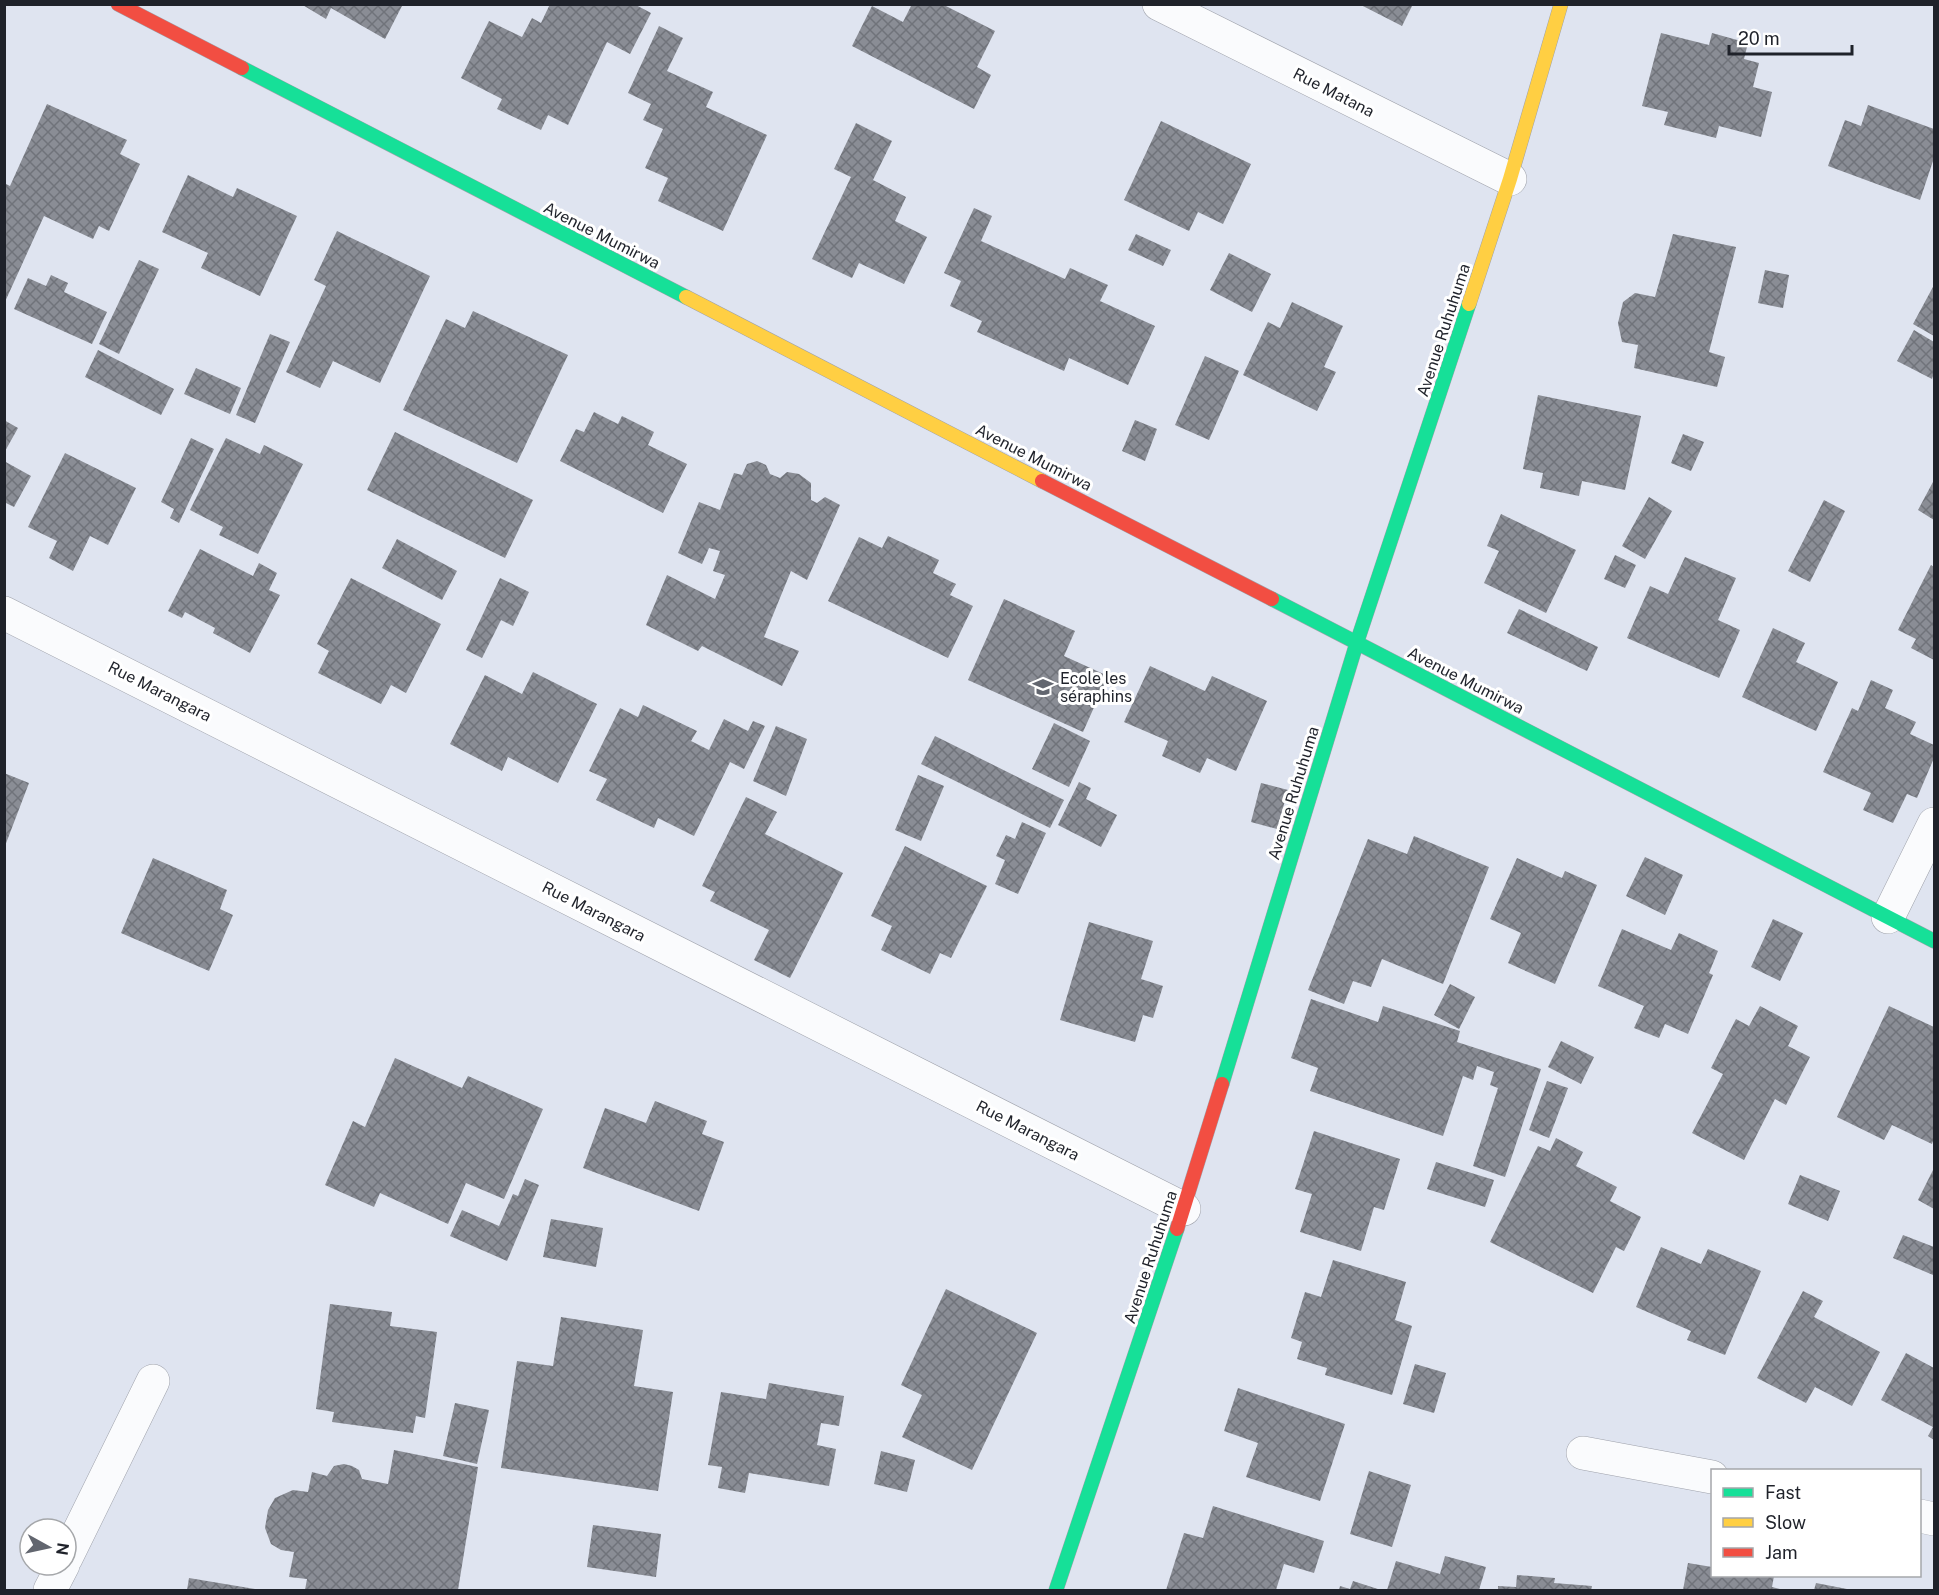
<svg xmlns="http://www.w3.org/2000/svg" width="1939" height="1595" font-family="'Public Sans',sans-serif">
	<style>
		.building { fill: url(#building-cross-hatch) }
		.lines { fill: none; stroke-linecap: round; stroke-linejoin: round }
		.street-casing { stroke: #9fa2ab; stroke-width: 34 }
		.fast-casing { stroke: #9fa2ab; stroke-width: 15 }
		.slow-casing { stroke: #9fa2ab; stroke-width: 15 }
		.jam-casing { stroke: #9fa2ab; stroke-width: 15 }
		.street { stroke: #fafbfd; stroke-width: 33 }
		.fast { stroke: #16e098; stroke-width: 14 }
		.slow { stroke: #ffcf43; stroke-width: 14 }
		.jam { stroke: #f24e42; stroke-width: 14 }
		.labels { text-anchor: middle; stroke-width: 6; stroke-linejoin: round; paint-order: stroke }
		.street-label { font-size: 16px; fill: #1f222a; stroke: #fff }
		.poi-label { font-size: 16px; fill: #1f222a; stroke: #fff; text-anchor: start }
	</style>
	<defs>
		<pattern id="building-cross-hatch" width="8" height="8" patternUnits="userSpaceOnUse" patternTransform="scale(1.5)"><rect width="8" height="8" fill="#8a8d95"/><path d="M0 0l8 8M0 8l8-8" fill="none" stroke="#70737a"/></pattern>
	</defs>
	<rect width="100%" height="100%" fill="#dfe4f0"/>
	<path class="building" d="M301 4H403L385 39 331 8 326 19Z
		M550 4H634L651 13 630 54 607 42 568 125 548 115 541 130 497 109 502 99 461 78 489 21 522 37 532 18 541 23Z
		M912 4H942L995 31 977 67 991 75 974 109 852 46 872 6 903 22Z
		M1359 4H1413L1402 26Z
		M659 26 683 38 667 71 713 92 706 107 767 135 723 231 658 201 668 178 645 168 663 129 643 120 651 104 628 93Z
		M1661 33 1709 45 1712 33 1748 43 1744 59 1759 63 1753 87 1772 92 1761 137 1719 126 1716 138 1664 125 1668 112 1642 106Z
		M47 104 127 140 120 154 140 164 109 231 99 226 93 239 44 216 4 304V183L10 186Z
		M1868 105 1934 129V158L1920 200 1828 166 1845 120 1861 126Z
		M1161 121 1251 164 1223 224 1198 212 1189 231 1124 200Z
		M856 123 892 141 873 180 906 197 895 221 927 237 904 284 859 263 852 278 812 259 851 177 834 169Z
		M188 175 233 197 237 188 297 216 260 296 201 268 208 253 162 232Z
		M974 208 992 216 981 241 1065 279 1070 268 1108 285 1100 301 1155 326 1128 385 1069 358 1064 371 977 332 982 321 950 306 961 281 944 273Z
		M337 231 430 276 380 383 333 361 320 388 286 372 326 286 314 280Z
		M1136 234 1171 250 1163 266 1128 250Z
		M1673 234 1736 247 1709 352 1725 357 1717 387 1634 368 1638 345 1622 342 1618 323 1623 302 1635 293 1655 297Z
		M1229 253 1271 274 1252 312 1210 290Z
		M139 260 159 269 119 354 99 344Z
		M1765 270 1789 275 1783 308 1758 303Z
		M51 275 68 283 64 292 107 312 92 344 14 309 28 278 46 286Z
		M1934 285V336L1913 324Z
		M1292 302 1343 326 1324 367 1336 372 1317 411 1243 375 1268 322 1280 328Z
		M473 311 568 355 517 463 403 410 446 319 465 328Z
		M1914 330 1934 342V373L1932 379 1897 361Z
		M270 334 290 342 255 423 236 415Z
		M98 350 174 389 161 415 85 377Z
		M1205 356 1239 371 1209 440 1175 425Z
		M196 368 241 388 230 414 184 394Z
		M1538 395 1641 416 1625 490 1582 481 1579 496 1540 488 1543 473 1523 469Z
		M594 412 618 424 622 416 654 432 648 445 687 464 663 513 560 461 576 429 584 432Z
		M4 420 18 428 4 453Z
		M1135 420 1157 429 1145 461 1122 451Z
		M395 432 533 500 505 558 367 490Z
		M1683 434 1704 442 1691 471 1671 463Z
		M191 438 214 449 179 523 170 518 174 509 161 502Z
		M226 438 260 454 264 445 303 464 258 554 219 535 223 527 190 510Z
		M65 453 136 488 108 545 90 536 73 571 49 558 57 541 28 527Z
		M4 461 31 476 14 507 4 502Z
		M757 461 766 465 770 474 780 478 787 472 799 474 811 483V500L817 503 825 497 840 505 807 580 791 571 764 637 799 651 782 686 702 646 698 651 646 625 667 575 715 599 725 575 713 571 720 551 709 548 702 564 678 553 699 502 720 510 734 473 742 475 747 464Z
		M1934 480V520L1918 510Z
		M1649 497 1672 511 1645 559 1622 546Z
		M1824 500 1845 511 1810 582 1788 571Z
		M1501 514 1576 550 1546 613 1484 583 1499 551 1487 546Z
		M888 536 939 560 933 573 956 584 950 595 973 606 948 658 828 601 859 537 882 548Z
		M397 539 457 571 442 600 382 568Z
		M200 549 253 576 259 563 277 573 269 590 280 595 250 653 213 633 215 628 185 612 182 618 168 611Z
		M1615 555 1636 565 1625 588 1604 579Z
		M1685 557 1736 578 1718 620 1740 630 1719 678 1627 638 1650 586 1668 594Z
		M1931 565 1934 567V660L1911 648 1916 639 1898 630Z
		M351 578 441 624 406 693 391 685 381 704 318 673 329 651 317 644Z
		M500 578 529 592 513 626 501 620 482 658 466 650Z
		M1004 599 1075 631 1064 656 1108 676 1083 732 968 680Z
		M1519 609 1598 647 1587 671 1507 633Z
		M1773 628 1805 643 1796 662 1838 682 1816 731 1742 697Z
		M1150 666 1205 691 1212 676 1267 701 1236 771 1207 758 1200 773 1162 756 1168 741 1124 722Z
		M533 672 597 704 558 783 508 757 502 771 450 744 485 675 522 694Z
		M1871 680 1893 690 1885 708 1916 722 1910 734 1934 745V758L1917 798 1907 794 1893 823 1863 810 1871 793 1823 772 1852 708 1858 711Z
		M643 705 697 731 691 741 709 750 724 719 748 731 753 721 765 726 744 769 730 762 694 836 658 818 654 828 596 800 607 779 589 771 620 708 638 717Z
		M1054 723 1090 741 1069 787 1032 769Z
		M776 726 807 739 786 796 753 781Z
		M935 736 1064 800 1050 828 921 764Z
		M4 773 29 783 5 846H4Z
		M918 775 944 786 921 841 895 830Z
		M1079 782 1091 788 1086 799 1117 815 1101 847 1058 825Z
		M1261 783 1288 790 1277 829 1251 822Z
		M746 797 777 812 765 834 843 873 790 978 754 960 769 930 710 901 715 892 702 886Z
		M1022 822 1046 833 1018 894 995 884 1005 860 996 856 1006 835 1015 839Z
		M1414 836 1489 867 1443 984 1382 959 1371 987 1353 981 1344 1004 1308 990 1368 839 1407 854Z
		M905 846 987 886 951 958 940 953 930 974 881 950 892 926 871 916Z
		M1645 857 1683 875 1665 915 1626 896Z
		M153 858 227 890 220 909 233 915 209 971 121 933Z
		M1517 858 1562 878 1565 871 1597 885 1555 984 1508 963 1521 933 1490 919Z
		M1773 919 1803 933 1780 981 1751 967Z
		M1089 922 1153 941 1141 979 1163 986 1153 1018 1143 1015 1135 1042 1060 1020Z
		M1622 929 1671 950 1679 933 1718 951 1709 973 1713 975 1688 1034 1665 1024 1659 1038 1634 1028 1644 1006 1598 986Z
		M1450 984 1475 997 1459 1029 1434 1015Z
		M1311 999 1378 1022 1383 1006 1460 1031 1457 1042 1541 1069 1505 1177 1473 1166 1498 1088 1490 1085 1494 1072 1477 1066 1473 1080 1463 1076 1443 1136 1310 1091 1318 1068 1291 1058Z
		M1760 1006 1798 1026 1788 1046 1810 1057 1786 1105 1775 1099 1744 1160 1692 1133 1723 1074 1711 1068 1736 1019 1749 1026Z
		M1889 1006 1934 1027 1933 1046 1934 1047V1138L1932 1144 1892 1125 1884 1140 1837 1117Z
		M1561 1041 1594 1057 1581 1084 1548 1067Z
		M395 1058 462 1088 468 1076 543 1109 504 1199 466 1183 448 1224 380 1193 374 1207 325 1185 353 1121 365 1127Z
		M1547 1081 1568 1088 1549 1138 1529 1130Z
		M655 1101 707 1121 702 1134 724 1142 699 1211 583 1168 605 1108 646 1123Z
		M1314 1131 1400 1159 1384 1210 1374 1207 1361 1251 1300 1232 1312 1194 1295 1189Z
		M1556 1138 1583 1152 1576 1166 1617 1187 1610 1201 1641 1217 1624 1251 1616 1247 1593 1293 1490 1242 1538 1146 1550 1151Z
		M1436 1162 1494 1180 1485 1207 1427 1189Z
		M1934 1168V1209L1918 1200Z
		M1800 1175 1840 1191 1828 1221 1788 1204Z
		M525 1179 539 1185 507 1261 450 1236 462 1210 499 1226 513 1194 518 1196Z
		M551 1219 603 1228 596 1267 543 1257Z
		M1903 1235 1934 1247V1271L1933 1275 1893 1258Z
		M1661 1247 1701 1264 1708 1249 1761 1271 1725 1355 1687 1340 1691 1331 1636 1307Z
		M1333 1260 1406 1282 1395 1320 1412 1326 1392 1395 1325 1375 1327 1368 1297 1359 1302 1342 1291 1338 1305 1292 1321 1297Z
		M946 1289 1037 1333 972 1470 902 1437 922 1395 901 1385Z
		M1803 1291 1823 1301 1814 1317 1880 1352 1852 1406 1815 1387 1806 1403 1757 1378Z
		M330 1304 392 1312 390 1326 437 1332 425 1418 416 1416 413 1433 332 1422 334 1412 316 1409Z
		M561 1317 643 1330 634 1386 673 1392 658 1491 501 1468 517 1361 553 1366Z
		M1906 1353 1934 1368V1440L1928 1436 1933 1427 1881 1400Z
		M1415 1364 1446 1373 1434 1413 1403 1404Z
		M769 1383 844 1396 839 1426 821 1423 817 1445 836 1449 829 1486 749 1473 745 1493 718 1488 722 1467 708 1465 721 1392 766 1399Z
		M1238 1388 1345 1424 1320 1501 1246 1477 1258 1443 1224 1431Z
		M455 1403 489 1410 477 1464 443 1456Z
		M394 1450 478 1467 458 1590H305L307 1579 289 1577 294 1552 281 1550 271 1544 265 1528 268 1510 275 1498 293 1490 308 1492 312 1472 327 1476 334 1466 344 1464 352 1466 359 1470 362 1479 388 1484Z
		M881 1451 915 1460 907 1492 874 1484Z
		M1369 1471 1411 1485 1392 1547 1350 1534Z
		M1213 1506 1324 1541 1314 1573 1284 1564 1276 1590H1166L1184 1533 1203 1538Z
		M593 1525 661 1534 656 1577 587 1567Z
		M1445 1556 1486 1567 1479 1590H1387L1396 1561 1440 1574Z
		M1688 1563 1712 1567V1576H1774L1772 1587 1784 1590H1683Z
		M1517 1575 1555 1578 1554 1583 1592 1586 1591 1590H1498V1586L1516 1587Z
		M189 1578 255 1589V1590H187Z
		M1353 1581 1381 1590H1339L1340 1586 1350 1589Z
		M1816 1583 1847 1589V1590H1814Z"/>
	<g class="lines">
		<g class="street-casing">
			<path id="street" d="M1159 4 1510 179
				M4 613 1184 1209
				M1888 917 1934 824
				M1583 1453 1712 1477
				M1920 1516 1934 1519
				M66 1558 153 1381
				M50 1590 63 1565"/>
		</g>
		<g class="fast-casing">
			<path id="fast" d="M242 68 686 297
				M1272 599 1934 941
				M1222 1084 1357 642 1469 304
				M1056 1590 1177 1229"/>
		</g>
		<g class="slow-casing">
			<path id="slow" d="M686 297 1042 481
				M1469 304 1510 179 1561 4"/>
		</g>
		<g class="jam-casing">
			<path id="jam" d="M118 4 242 68
				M1042 481 1272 599
				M1177 1229 1222 1084"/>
		</g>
		<use href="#street" class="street"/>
		<use href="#fast" class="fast"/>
		<use href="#slow" class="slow"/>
		<use href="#jam" class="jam"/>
	</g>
	<defs>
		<g id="school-bare" transform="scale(1.62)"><path d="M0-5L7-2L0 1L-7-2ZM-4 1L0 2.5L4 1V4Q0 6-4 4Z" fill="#62666f" stroke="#fff" stroke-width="2.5" paint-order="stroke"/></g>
	</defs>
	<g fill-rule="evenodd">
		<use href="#school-bare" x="1043" y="687"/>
	</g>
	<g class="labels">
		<g class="street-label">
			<text transform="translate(1334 92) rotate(27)" y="6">Rue Matana</text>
			<text transform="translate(602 235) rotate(27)" y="6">Avenue Mumirwa</text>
			<text transform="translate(1443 330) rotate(-72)" y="6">Avenue Ruhuhuma</text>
			<text transform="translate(1034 457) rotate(27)" y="6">Avenue Mumirwa</text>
			<text transform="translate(1466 680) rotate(27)" y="6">Avenue Mumirwa</text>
			<text transform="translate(160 691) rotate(27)" y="6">Rue Marangara</text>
			<text transform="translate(1293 793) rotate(-73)" y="6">Avenue Ruhuhuma</text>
			<text transform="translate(594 911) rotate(27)" y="6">Rue Marangara</text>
			<text transform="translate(1028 1130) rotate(27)" y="6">Rue Marangara</text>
			<text transform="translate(1150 1257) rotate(-72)" y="6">Avenue Ruhuhuma</text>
		</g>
		<g class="poi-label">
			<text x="1060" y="684">Ecole les<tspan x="1060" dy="18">séraphins</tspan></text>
		</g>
	</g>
	<rect width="1939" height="1595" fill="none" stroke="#1f222a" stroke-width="12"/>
	<rect x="1711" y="1469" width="210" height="108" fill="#ffffff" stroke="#a5a7aa" stroke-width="1.5"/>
	<rect x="1723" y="1488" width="30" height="9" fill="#16e098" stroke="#a5a7aa" stroke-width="1.5"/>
	<text x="1765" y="1499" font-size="18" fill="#1f222a">Fast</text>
	<rect x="1723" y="1518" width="30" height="9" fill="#ffcf43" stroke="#a5a7aa" stroke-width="1.5"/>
	<text x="1765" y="1529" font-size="18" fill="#1f222a">Slow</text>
	<rect x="1723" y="1548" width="30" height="9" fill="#f24e42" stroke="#a5a7aa" stroke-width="1.5"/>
	<text x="1765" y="1559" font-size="18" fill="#1f222a">Jam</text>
	<g transform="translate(48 1547) rotate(98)"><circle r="28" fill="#ffffff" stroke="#a5a7aa" stroke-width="1.5"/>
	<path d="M0-4.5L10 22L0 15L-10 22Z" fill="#62666f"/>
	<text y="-9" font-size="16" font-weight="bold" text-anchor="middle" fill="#1f222a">N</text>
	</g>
	<path d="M1729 45v9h123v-9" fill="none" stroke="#1f222a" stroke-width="3"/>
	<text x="1738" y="45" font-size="18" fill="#1f222a" stroke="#ffffff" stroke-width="4.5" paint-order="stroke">20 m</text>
</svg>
